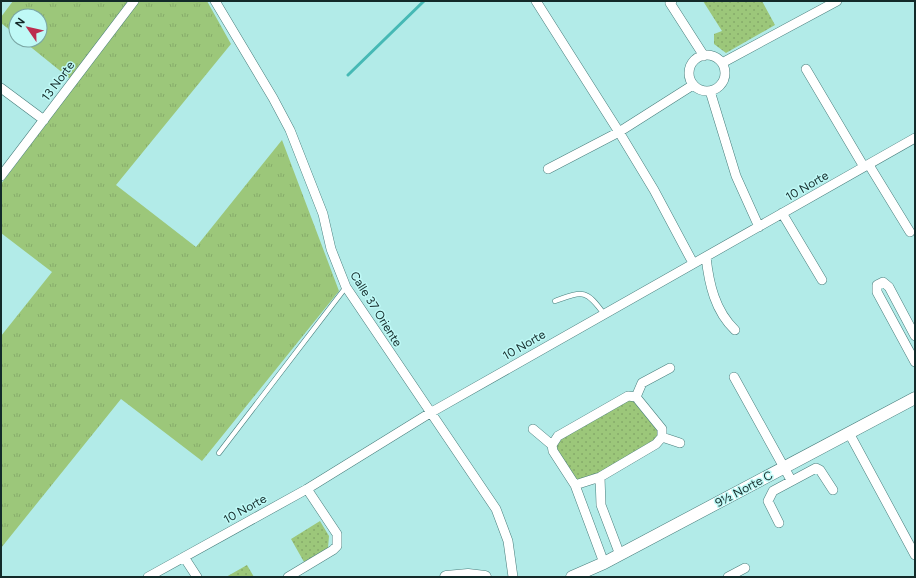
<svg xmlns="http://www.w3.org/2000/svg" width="916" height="578" font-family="Figtree,sans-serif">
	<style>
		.grass { fill: url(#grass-tufts) }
		.park { fill: url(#park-dots) }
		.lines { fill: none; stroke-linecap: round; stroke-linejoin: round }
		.stream { stroke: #46b9b5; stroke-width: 3 }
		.lane-casing { stroke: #487e7c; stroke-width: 5.5 }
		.street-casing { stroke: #487e7c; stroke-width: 10 }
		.secondary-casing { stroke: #487e7c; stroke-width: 13 }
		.lane { stroke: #fff; stroke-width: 4.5 }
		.street { stroke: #fff; stroke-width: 9 }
		.secondary { stroke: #fff; stroke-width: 12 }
		.labels { text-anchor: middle; stroke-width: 3; stroke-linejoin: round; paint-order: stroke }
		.street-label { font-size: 12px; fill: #132a29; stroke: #bff9f6 }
	</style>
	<defs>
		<pattern id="grass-tufts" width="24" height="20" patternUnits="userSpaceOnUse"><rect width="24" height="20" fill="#9cc77a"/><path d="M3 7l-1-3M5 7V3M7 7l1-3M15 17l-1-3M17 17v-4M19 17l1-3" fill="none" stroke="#86ab6a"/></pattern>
		<pattern id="park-dots" width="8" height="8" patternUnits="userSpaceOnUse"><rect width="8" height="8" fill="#9cc77a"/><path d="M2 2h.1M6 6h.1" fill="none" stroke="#86ab6a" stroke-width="1.8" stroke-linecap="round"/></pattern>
	</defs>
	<rect width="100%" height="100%" fill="#b2ebe8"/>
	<path class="grass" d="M13 1H133L74 82 22 40H40V16H16V35L1 23V17Z
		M138 1H207L231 44 116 185 196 247 282 140 339 291 202 461 121 399 1 548V336L52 272 1 233V184Z"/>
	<path class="park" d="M703 1H762L775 25 726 53 714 44V34L722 31Z
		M630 396 662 429 656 444 575 485 553 451 554 440Z
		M320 521 329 536 328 548 304 562 291 539Z
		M247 565 254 577H226Z"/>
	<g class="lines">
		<path class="stream" d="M348 75 424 1"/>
		<g class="lane-casing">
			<path id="lane" d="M555 301C583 291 586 289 604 314
				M219 453 346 287"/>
		</g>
		<g class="street-casing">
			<path id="street" d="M215 1 273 98 290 130 323 214 331 249 346 287 496 509 508 541 513 577
				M536 1 619 132 654 190 693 263
				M672 1 670 3 704 56
				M689 73a18 18 0 1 1 36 0a18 18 0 1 1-36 0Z
				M722 63 837 1
				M806 69 864 167
				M1 88 44 120
				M710 91 736 176 759 227
				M869 165 910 232
				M548 169 619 132 693 85
				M1 176 134 1
				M782 213 822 280
				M706 257C709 284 715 311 735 330
				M915 336 889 287 883 282 877 285V292L915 362
				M734 377 791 480
				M636 397 662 429V437
				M533 429 552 445
				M849 433 915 555
				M662 437 680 443
				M552 445 558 436 628 396 636 397 642 383 670 368
				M552 445 553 451 575 485 604 563
				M600 477 601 505 620 555
				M575 485 600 477 656 444 662 437
				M779 523 768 501 773 491 816 468 820 470 833 490
				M184 557 197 577
				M148 577 307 489 430 413 915 138
				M288 577 333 550 337 546V534L307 489
				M728 577 745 568"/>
		</g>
		<g class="secondary-casing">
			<path id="secondary" d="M446 577 468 575 485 577
				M572 577 604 563 915 398"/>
		</g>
		<use href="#lane" class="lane"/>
		<use href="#street" class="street"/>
		<use href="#secondary" class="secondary"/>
	</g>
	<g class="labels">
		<g class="street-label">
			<text transform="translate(58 81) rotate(-53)" y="4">13 Norte</text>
			<text transform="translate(807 186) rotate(-30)" y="4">10 Norte</text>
			<text transform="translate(376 309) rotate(58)" y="4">Calle 37 Oriente</text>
			<text transform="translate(524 345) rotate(-30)" y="4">10 Norte</text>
			<text transform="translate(744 489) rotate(-28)" y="4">9½ Norte C</text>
			<text transform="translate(245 509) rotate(-29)" y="4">10 Norte</text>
		</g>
	</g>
	<rect width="916" height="578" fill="none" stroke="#132a29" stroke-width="4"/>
	<g transform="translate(28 28) rotate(304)"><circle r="19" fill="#bff9f6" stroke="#7aa6a4"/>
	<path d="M0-3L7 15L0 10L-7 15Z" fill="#bc2c4f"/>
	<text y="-6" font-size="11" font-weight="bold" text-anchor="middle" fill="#132a29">N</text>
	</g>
</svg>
